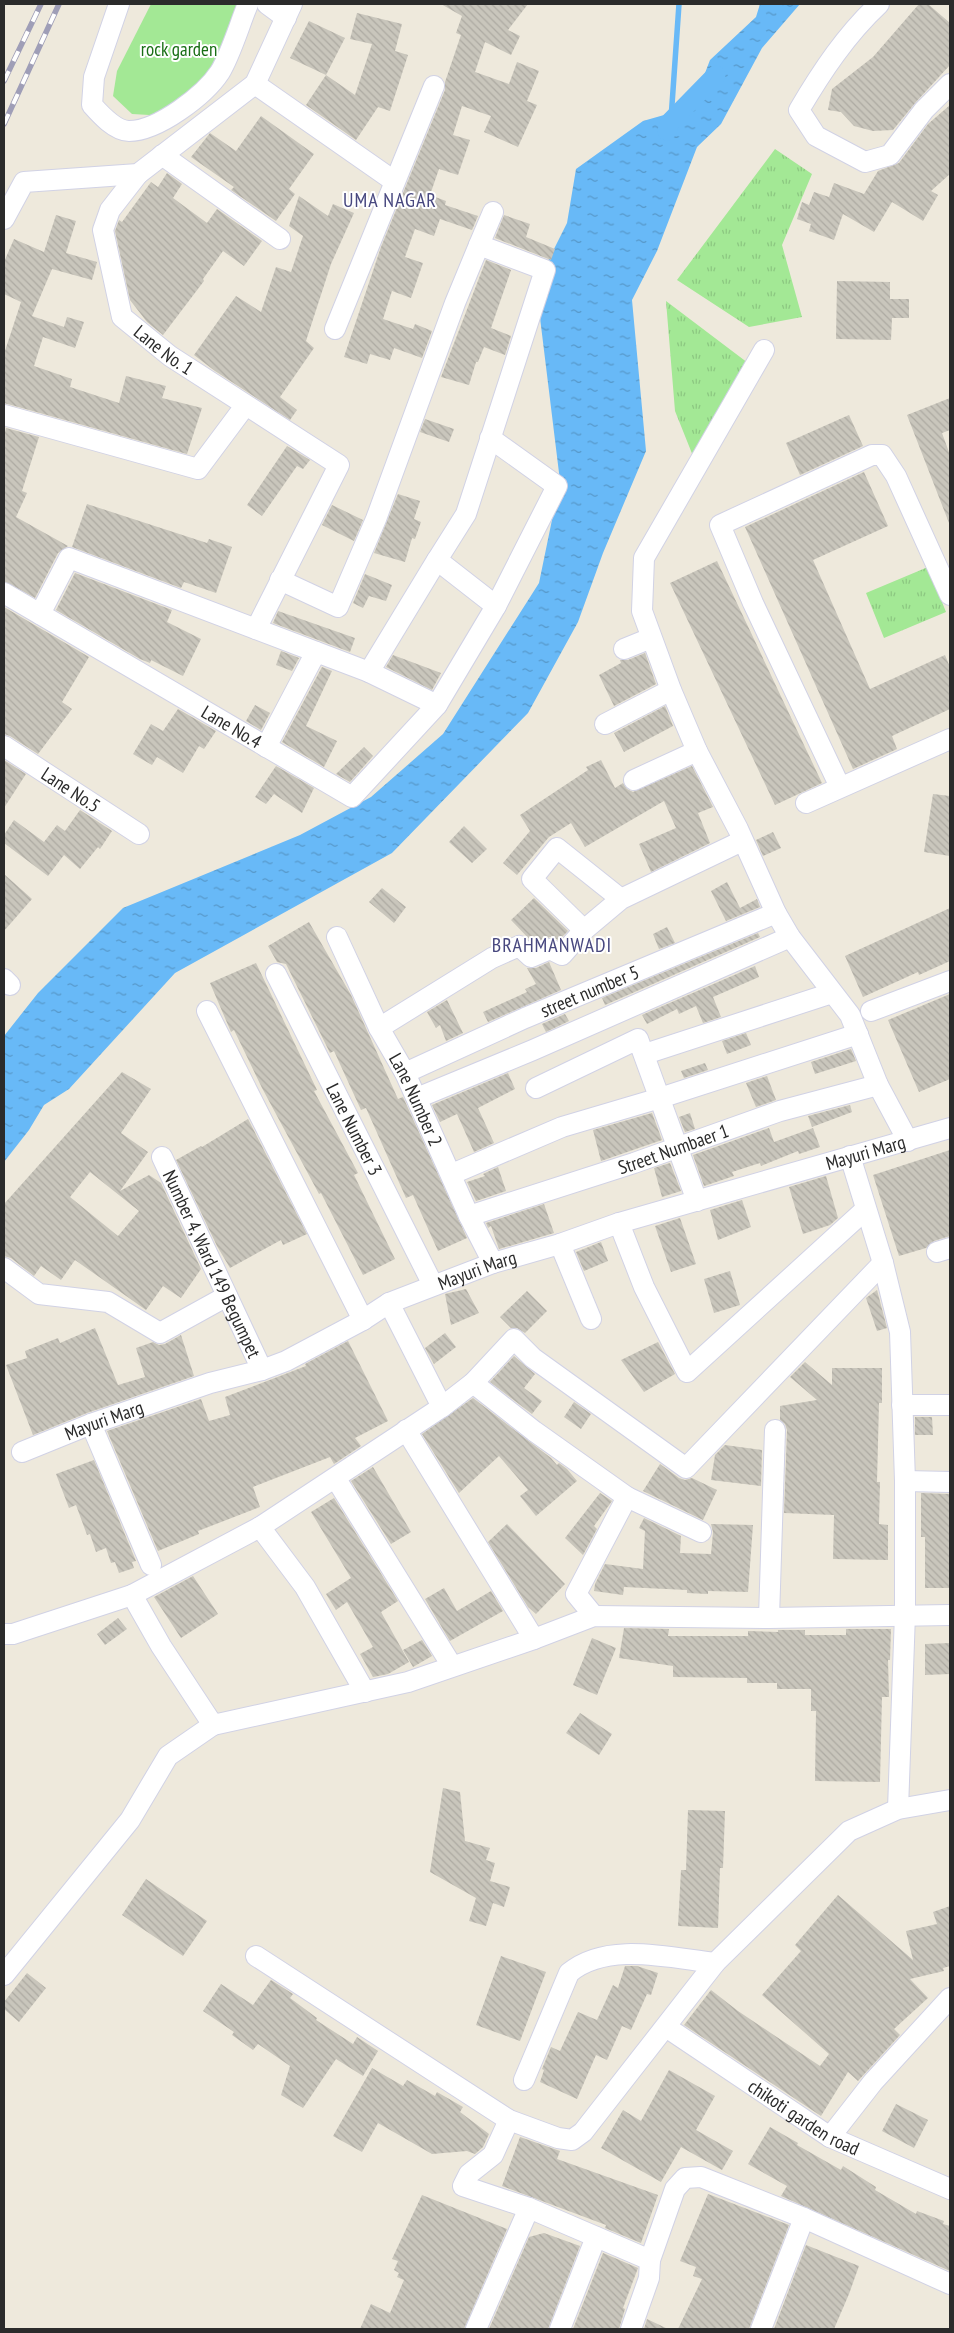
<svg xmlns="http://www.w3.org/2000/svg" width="954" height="2333" font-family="'PT Sans Narrow',sans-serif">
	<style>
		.grass { fill: url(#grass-tufts) }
		.park { fill: #a3e895 }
		.water { fill: url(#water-ripples) }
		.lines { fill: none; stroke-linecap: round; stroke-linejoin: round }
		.stream { stroke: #68b9f7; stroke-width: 5.5 }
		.canal { stroke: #68b9f7; stroke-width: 19 }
		.building { fill: url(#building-back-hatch); fill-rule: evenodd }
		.minor-casing { stroke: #d1d2e5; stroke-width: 22 }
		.minor { stroke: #fff; stroke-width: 20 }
		.rail-casing { stroke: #9f9eb7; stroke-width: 5.5 }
		.rail { stroke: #fff; stroke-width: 4; stroke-dasharray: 11; stroke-linecap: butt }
		.labels { text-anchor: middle; stroke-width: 4; stroke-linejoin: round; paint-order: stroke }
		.park-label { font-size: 19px; fill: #196e15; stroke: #fff }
		.street-label { font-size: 19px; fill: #2b2b2b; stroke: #fff }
		.neighbourhood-label { font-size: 20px; letter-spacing: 1px; fill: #48487f; stroke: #fff }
	</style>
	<defs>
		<pattern id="grass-tufts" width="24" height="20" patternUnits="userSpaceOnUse" patternTransform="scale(1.25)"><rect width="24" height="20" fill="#a3e895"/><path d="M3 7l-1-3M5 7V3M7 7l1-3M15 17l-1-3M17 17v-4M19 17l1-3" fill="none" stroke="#8cc781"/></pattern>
		<pattern id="water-ripples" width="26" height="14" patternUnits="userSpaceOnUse" patternTransform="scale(1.25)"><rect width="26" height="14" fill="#68b9f7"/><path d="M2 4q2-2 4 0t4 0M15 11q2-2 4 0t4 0" fill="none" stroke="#5697c8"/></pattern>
		<pattern id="building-back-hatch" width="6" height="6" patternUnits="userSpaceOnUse" patternTransform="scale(1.25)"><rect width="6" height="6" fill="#c9c6bc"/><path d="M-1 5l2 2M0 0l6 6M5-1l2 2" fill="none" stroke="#adaaa2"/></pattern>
	</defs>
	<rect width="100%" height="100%" fill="#eee9dc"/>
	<path class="grass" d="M775 149 812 174 782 245 802 317 749 327 677 280Z
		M666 301 748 363 693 456 675 411Z
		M928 567 946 612 884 638 866 593Z"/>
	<path class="park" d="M151 4H240L223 71 167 116 132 114 113 96 117 71Z"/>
	<path class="water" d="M760 4H800L762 48 721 124 697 147 657 251 632 300 646 451 603 553 578 622 528 713 392 853 175 973 69 1089 44 1105 29 1130 4 1162V1036L38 993 123 908 300 835 371 797 443 734 539 583 560 481 536 285 567 223 576 169 643 121 692 107 710 60 756 17Z"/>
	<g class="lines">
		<path class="stream" d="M671 119 679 4"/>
		<path class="canal" d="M667 131 670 122 716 75"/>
	</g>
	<path class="building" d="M441 4H528L508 30 520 36 511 55 485 42 475 72 509 84 517 62 539 71 527 101 537 105 518 147 484 132 491 116 462 106 453 135 470 140 458 175 439 169 430 195 446 201 445 205 478 216 472 230 440 219 434 236 415 229 405 257 423 263 411 298 392 291 383 319 413 329 415 324 432 331 422 358 394 348 390 360 370 354 367 364 344 357 381 247 445 90V82L461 35 456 33 462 16Z
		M919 4H928L950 23V65L916 102 893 130 873 131 854 126 841 112 828 110 832 89 873 57Z
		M357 13 402 24 395 51 408 55 390 111 378 107 356 140 306 105 326 75 355 95 372 44 350 39Z
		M309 21 345 38 326 75 290 58Z
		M950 105V174L931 191 938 195 923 221 892 202 874 232 843 214 834 240 809 231 811 224 797 219 802 202 809 205 814 192 829 197 834 183 864 194 878 171 899 163 928 124Z
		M261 116 314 154 289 189 295 194 276 221 231 190 234 187 191 157 210 133 236 151Z
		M167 173 182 184 173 198 207 223 217 209 262 241 244 266 223 251 203 279 204 281 163 335 147 322 130 300 115 231 119 220 122 222 151 182 158 187Z
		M299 196 328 216 333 204 354 213 331 264 306 341 314 348 280 397 297 410 290 420 215 371 194 355 236 296 261 312 276 267 291 272 303 236 289 226Z
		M56 215 76 221 66 253 97 262 92 280 52 269 32 316 64 327 67 317 84 322 75 348 43 337 34 366 72 379 70 387 119 403 126 376 166 386 162 398 202 408 187 454 4 403V354L21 302 4 294V262L14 239 44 252Z
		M504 215 530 224 526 237 555 249 551 260 495 238Z
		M486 260 511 270 491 328 511 336 505 355 484 347 478 362H476L469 385 441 377Z
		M837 281 890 282V299H909V318H892L891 340 836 339Z
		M950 398V430L942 433 950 455 949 523 907 415Z
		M849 415 863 446 800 475 786 443Z
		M425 419 454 429 449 442 420 432Z
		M6 428 39 437 22 491 27 493 16 517 68 546 58 553 35 598 4 581V436Z
		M287 446 310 460 303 469 297 466 262 516 247 505Z
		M864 472 888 526 813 560 870 689 945 655 950 667V709L892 736 897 749 853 769 745 527Z
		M398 494 420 501 414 519 421 522 415 539 412 538 405 562 374 553Z
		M87 504 207 543 209 539 232 547 216 593 184 582 181 588 72 547Z
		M332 505 363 520 354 541 322 525Z
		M717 561 822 783 775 805 670 583Z
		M75 573 172 610 167 622 201 639 183 676 151 660 150 663 140 659 56 610Z
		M365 574 392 585 386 601 369 596 363 608 353 603Z
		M4 607 89 657 62 702 72 709 38 754 10 736 4 734Z
		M278 611 355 638 350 652 273 623Z
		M281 651 299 658 292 671 276 665Z
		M645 653 656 684 614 706 599 675 621 663 620 660H628Z
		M393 655 441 673 432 690 386 667Z
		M322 667 332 671 306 726 337 741 324 767 282 742Z
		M255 705 270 713 261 730 246 721Z
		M665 706 673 726 624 752 614 733Z
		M178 709 216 731 204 749 199 746 183 773 157 757 152 765 133 754 151 724 163 731Z
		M364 747 373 756 350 782 336 774Z
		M4 760 26 774 4 808Z
		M601 760 615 788 623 783 627 789 633 792 692 766 713 807 698 813 710 843 651 872 639 844 676 828 664 801 585 847 571 823 549 837 517 875 503 863 530 831 520 815 588 770 586 767Z
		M276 766 314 788 302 813 274 794 266 804 255 797Z
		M933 794 950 796V856L924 852Z
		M80 810 112 831 100 849 98 847 80 869 64 855 48 876 4 843V835L14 820 44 842 57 825 65 831Z
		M464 826 487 849 472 863 449 842Z
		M773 832 781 848 763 856 756 840Z
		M4 874 32 899 4 931Z
		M727 882 740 908 757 899 760 907 726 921 711 891Z
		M382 888 406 907 394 923 369 902Z
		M534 898 568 931 559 940 550 937 533 943 511 920Z
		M950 908V961L919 975 918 972 863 997 845 956Z
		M309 922 351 995 398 1099 403 1097 467 1238 438 1251 413 1195 406 1198 366 1108 361 1110 334 1051 330 1053 286 964 277 962 268 946Z
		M667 927 675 943 659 949 653 934Z
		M758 933 760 937 605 1005 602 998Z
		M549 962 561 990 488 1022 483 1012 527 992 525 989 536 984 527 968H536Z
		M256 963 317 1090 314 1091 358 1173 354 1175 395 1259 363 1275 321 1193 319 1194 262 1088 234 1030 231 1032 210 983Z
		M755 966 759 977 713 997 721 1017 703 1023 696 1006 679 1014 677 1009 647 1024 642 1015Z
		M950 994V1079L919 1092 888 1020Z
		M447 1000 463 1033 446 1041 440 1025 436 1028 427 1012Z
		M565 1014 569 1021 546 1032 542 1024Z
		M746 1033 751 1045 727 1054 722 1041Z
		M851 1049 856 1061 815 1074 811 1062Z
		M705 1063 708 1070 684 1078 681 1071Z
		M122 1072 151 1089 121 1133 148 1152 120 1191 149 1175 161 1183 201 1269 181 1298 163 1286 146 1310 75 1260 61 1280 41 1266 34 1276 11 1258 4 1256V1204ZM90 1172 139 1211 118 1236 70 1197Z
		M508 1073 515 1089 478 1108 494 1143 474 1152 457 1114 440 1122 432 1105Z
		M767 1076 776 1100 756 1107 746 1083Z
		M850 1105 852 1112 812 1127 808 1116Z
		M652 1113 662 1140 601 1161 593 1130Z
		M690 1113 695 1129 685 1132 679 1117Z
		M248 1119 307 1234 283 1245 281 1240 230 1268 217 1246 176 1160 201 1146 202 1147Z
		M769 1128 774 1142 813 1128 820 1147 799 1154 798 1151 761 1166 760 1163 732 1172 734 1176 704 1186 693 1155Z
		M950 1150V1236L934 1241 926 1248 899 1256 873 1175Z
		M670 1163 681 1191 662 1197 654 1168Z
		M498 1167 506 1191 476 1201 467 1182 485 1176 483 1174Z
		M826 1176 838 1218 830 1225 803 1234 789 1187Z
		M742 1200 751 1227 718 1240 710 1210Z
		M544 1204 554 1233 499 1249 491 1226 488 1228 486 1223Z
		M680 1218 696 1264 671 1272 655 1226Z
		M601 1242 608 1261 584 1271 576 1252Z
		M730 1271 740 1305 714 1313 704 1279Z
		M466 1289 479 1313 451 1325 445 1294Z
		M877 1290 887 1328 877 1331 866 1298Z
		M527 1291 547 1311 525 1333 517 1328H511L500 1317Z
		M95 1328 118 1385 145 1377 136 1348 153 1342 159 1345 165 1344 181 1335 194 1376 87 1413 33 1435 6 1365 27 1358 25 1351 58 1338 60 1343Z
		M445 1333 456 1347 434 1364 425 1348Z
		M348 1341 388 1421 355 1438 361 1446 334 1464 330 1457 253 1487 260 1507 198 1531 199 1534 158 1551 107 1431 201 1399 209 1421 230 1415 225 1397 306 1366 305 1364Z
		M658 1342 675 1374 644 1392 621 1360Z
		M514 1356 535 1374 524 1388 542 1401 532 1414 490 1382Z
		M805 1362 832 1385V1368H882V1403H879L877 1482H880L879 1524 888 1525V1560L833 1559 834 1515 784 1513 787 1430 785 1424 780 1420V1406L817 1400 790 1377Z
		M473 1398 551 1458 557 1465 559 1463 567 1469 577 1481 536 1516 520 1496 528 1490 499 1456 459 1493 422 1434Z
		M574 1402 591 1414 581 1429 564 1417Z
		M915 1417H932L933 1435H915Z
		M725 1445 762 1450 761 1486 711 1480 715 1455Z
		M94 1460 136 1561 132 1562 134 1568 119 1573 115 1562 111 1563 106 1548 96 1552 90 1534 87 1535 76 1505 69 1508 56 1474Z
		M660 1464 679 1478 685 1480 692 1478 717 1490 703 1520 643 1491Z
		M373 1467 411 1532 391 1544 351 1481Z
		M600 1493 612 1501 594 1526 597 1529 583 1555 565 1538Z
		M921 1493 950 1494V1588H925V1537H921Z
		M334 1498 398 1601 381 1612 409 1662 388 1674 373 1677 360 1654 373 1647 347 1602 336 1610 326 1594 351 1578 311 1512Z
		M644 1518 681 1536 680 1553 711 1554 713 1532 711 1524 753 1525 748 1592 708 1591V1594L687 1593V1590L624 1587 623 1595 594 1591 595 1584 605 1564 643 1569 645 1531 639 1528Z
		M507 1524 565 1584 536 1614 528 1607 488 1542Z
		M193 1576 218 1614 181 1638 154 1597Z
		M444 1588 457 1611 491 1591 503 1611 450 1641 425 1599Z
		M118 1618 127 1629 105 1645 97 1634Z
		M624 1628 669 1629 668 1636H748V1631L778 1632V1630H805V1635H846V1629H891L890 1660H888L889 1697H882L880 1782 815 1781 816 1711H811V1689H777V1683H747V1678L673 1677V1666L619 1658Z
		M592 1638 616 1648 597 1695 573 1685Z
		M422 1640 432 1656 413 1667 403 1650Z
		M950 1643V1674L925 1675V1644Z
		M580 1713 612 1734 599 1755 566 1733Z
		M443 1788 460 1792 465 1841 490 1848 486 1860 495 1863 490 1881 510 1887 504 1907 493 1903 486 1926 469 1921 476 1898 430 1872Z
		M688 1810 725 1811 723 1868H720L718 1928 678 1926 681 1870H686Z
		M146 1879 207 1921 183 1956 122 1915Z
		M838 1895 913 1960 906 1931 937 1924 933 1912 950 1906V1966L943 1968 944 1971 910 1979 928 1998 894 2029 900 2035 858 2081 848 2072 821 2116 684 2025 711 1990 738 2011 820 2066 829 2054 762 1995 801 1951 795 1945Z
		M501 1956 546 1972 520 2041 476 2025Z
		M625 1966H637L658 1973 651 1995 647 1994 631 2030 622 2026 607 2060 596 2055 577 2099 540 2082 544 2070 542 2069 551 2047 560 2051 578 2012 597 2020 613 1985 618 1988Z
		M27 1973 46 1988 19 2022 4 2009V2002Z
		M271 1980 293 1994 290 1998 317 2018 316 2020 353 2044 357 2037 378 2051 363 2076 336 2059 303 2108 281 2095 290 2066 258 2044 253 2050 232 2035 234 2032 203 2011 221 1984 253 2005Z
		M372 2068 403 2086 407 2080 435 2096 437 2092 463 2107 460 2112 489 2134 483 2147 475 2154 467 2151 432 2154 378 2123 362 2152 333 2136Z
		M669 2070 715 2096 696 2130 733 2151 722 2170 681 2147 661 2182 601 2148 623 2110 641 2121Z
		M896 2104 928 2120 914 2148 882 2131Z
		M770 2127 798 2143 797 2145 841 2170 843 2166 876 2187 875 2190 916 2214 917 2211 944 2221 943 2224 950 2226V2271L781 2196 787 2186 748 2164Z
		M520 2137 560 2151 557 2159 658 2195 641 2243 605 2228 606 2225 502 2186Z
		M708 2194 789 2225 749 2329H678L702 2279 693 2276 696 2267 680 2261Z
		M422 2195 507 2229 464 2329H360L371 2304 390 2313 404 2280 397 2277 399 2273 394 2270 398 2261 392 2259Z
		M544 2233 580 2246 548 2329H489L529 2237Z
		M806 2245 859 2266 849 2294 834 2329H774Z
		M603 2253 638 2268 623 2308 625 2309 619 2329H573Z
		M647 2319 668 2329H644Z"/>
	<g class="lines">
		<g class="minor-casing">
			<g id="minor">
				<path d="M119 4 94 77 92 105C100 114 115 131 129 131 158 131 205 95 220 72 231 54 240 23 248 4"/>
				<path d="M267 4 286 18"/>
				<path d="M879 4C846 35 822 71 799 110L816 136 865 162 890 155 924 110 950 84"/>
				<path d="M255 84 394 181"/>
				<path d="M162 155 280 239"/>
				<path id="s1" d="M138 174 110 210 103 230 122 317 170 356 339 465 256 629"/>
				<path d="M4 219 24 182 138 174 255 84 292 4"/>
				<path d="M479 245 493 212"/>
				<path d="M335 329 434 86"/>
				<path d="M764 350 644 558 642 611 671 690 697 751 738 829 776 913 790 937 850 1015 878 1085 908 1141"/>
				<path d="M4 415 198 469 245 406"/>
				<path d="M280 580 338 607 376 519 455 303 479 245 545 270 466 514 437 560 496 606"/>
				<path id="s2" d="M4 593 352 797 437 705 496 606 557 486 490 438"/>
				<path d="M40 614 69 558 369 672 437 705"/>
				<path d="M624 649 651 638"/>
				<path d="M369 672 437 560"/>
				<path d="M605 724 671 690"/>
				<path id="s3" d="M4 746 139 834"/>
				<path d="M266 747 316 652"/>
				<path d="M634 780 697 751"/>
				<path d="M840 787 753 603 720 525 872 455H882L896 476 950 595"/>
				<path d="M806 803 950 739"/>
				<path d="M621 899 557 848 532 879 584 930 621 899 742 841"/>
				<path id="s4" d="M337 937 379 1028 405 1073 469 1216 493 1263"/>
				<path id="s5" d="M276 974 433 1285"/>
				<path d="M4 979 10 985"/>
				<path d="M207 1011 363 1320"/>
				<path d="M871 1011 950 981"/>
				<path d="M379 1028 492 958 519 946 531 957 550 949 562 955 584 930"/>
				<path d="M645 1054 832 993"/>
				<path id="s6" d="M405 1073 525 1018 776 913"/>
				<path d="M536 1088 638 1039 697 1201"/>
				<path d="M417 1098 533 1050 790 937"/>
				<path d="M850 1156 883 1263 900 1332 905 1481V1614L898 1809"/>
				<path id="s7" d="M162 1157 262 1370"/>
				<path d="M452 1174 562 1127 660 1098 858 1034"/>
				<path id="s8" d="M469 1216 634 1163 780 1111 878 1085"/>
				<path d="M619 1223 644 1287 687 1372 865 1210"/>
				<path d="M560 1244 591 1319"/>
				<path d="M937 1252 950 1248"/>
				<path d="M4 1268 39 1294 108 1302 160 1333 227 1296"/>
				<path d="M389 1303 442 1407"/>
				<path d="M473 1383 534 1431 627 1497 576 1594 594 1616"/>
				<path d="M902 1405H950"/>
				<path d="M91 1424 151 1565"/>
				<path d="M406 1430 534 1639"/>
				<path id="s9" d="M22 1452 91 1424 210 1383 262 1370 286 1361 363 1320 389 1303 493 1263 560 1244 619 1223 950 1128"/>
				<path d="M336 1479 452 1666"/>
				<path d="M905 1481 950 1482"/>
				<path d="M627 1497 701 1532"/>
				<path d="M260 1527 305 1587 365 1692"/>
				<path d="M132 1595 161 1646 213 1725 408 1682 534 1639 594 1616 769 1618 950 1615"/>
				<path d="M769 1618 775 1430"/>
				<path d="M4 1634H13L132 1595 260 1527 442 1407 473 1383 514 1339 533 1358 686 1468 883 1263"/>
				<path d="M256 1956 509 2120 558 2138 572 2140 583 2132 715 1963 849 1831 898 1809 950 1800"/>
				<path d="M4 1975 130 1820 168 1756 213 1725"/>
				<path id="s10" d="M666 2027 830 2137 950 2189"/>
				<path d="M524 2080 569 1973C607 1941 670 1958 715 1963"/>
				<path d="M509 2120 493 2155 469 2174 463 2186 529 2208 650 2260"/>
				<path d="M830 2137 873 2082 950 1998"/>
				<path d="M476 2329 529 2208"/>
				<path d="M560 2329 596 2237"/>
				<path d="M631 2329 649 2278 650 2260 675 2189 685 2178 701 2177 804 2218 950 2284"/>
				<path d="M761 2329 804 2218"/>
			</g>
		</g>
		<use href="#minor" class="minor"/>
		<g class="rail-casing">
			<path id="rail" d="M4 81 41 4
				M4 124 59 4"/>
		</g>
		<use href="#rail" class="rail"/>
	</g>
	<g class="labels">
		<g class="park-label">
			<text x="179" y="56">rock garden</text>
		</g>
		<g class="street-label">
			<text dy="7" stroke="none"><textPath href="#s1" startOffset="209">Lane No. 1</textPath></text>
			<text dy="7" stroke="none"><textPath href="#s2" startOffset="264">Lane No.4</textPath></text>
			<text dy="7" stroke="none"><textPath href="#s3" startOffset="80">Lane No.5</textPath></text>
			<text dy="7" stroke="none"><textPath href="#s6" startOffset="202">street number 5</textPath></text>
			<text dy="7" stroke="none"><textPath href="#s4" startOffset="181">Lane Number 2</textPath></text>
			<text dy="7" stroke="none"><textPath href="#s5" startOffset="174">Lane Number 3</textPath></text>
			<text dy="7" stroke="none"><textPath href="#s8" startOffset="215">Street Numbaer 1</textPath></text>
			<text dy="7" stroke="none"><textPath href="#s9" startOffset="898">Mayuri Marg</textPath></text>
			<text dy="7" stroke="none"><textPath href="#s7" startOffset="118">Number 4, Ward 149 Begumpet</textPath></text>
			<text dy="7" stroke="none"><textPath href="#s9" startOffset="492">Mayuri Marg</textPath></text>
			<text dy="7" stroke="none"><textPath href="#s9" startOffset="88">Mayuri Marg</textPath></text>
			<text dy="7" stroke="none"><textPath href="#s10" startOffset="165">chikoti garden road</textPath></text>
		</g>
		<g class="neighbourhood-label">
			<text x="390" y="207">UMA NAGAR</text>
			<text x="552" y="952">BRAHMANWADI</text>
		</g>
	</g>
	<rect width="954" height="2333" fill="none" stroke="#2b2b2b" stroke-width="10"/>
</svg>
